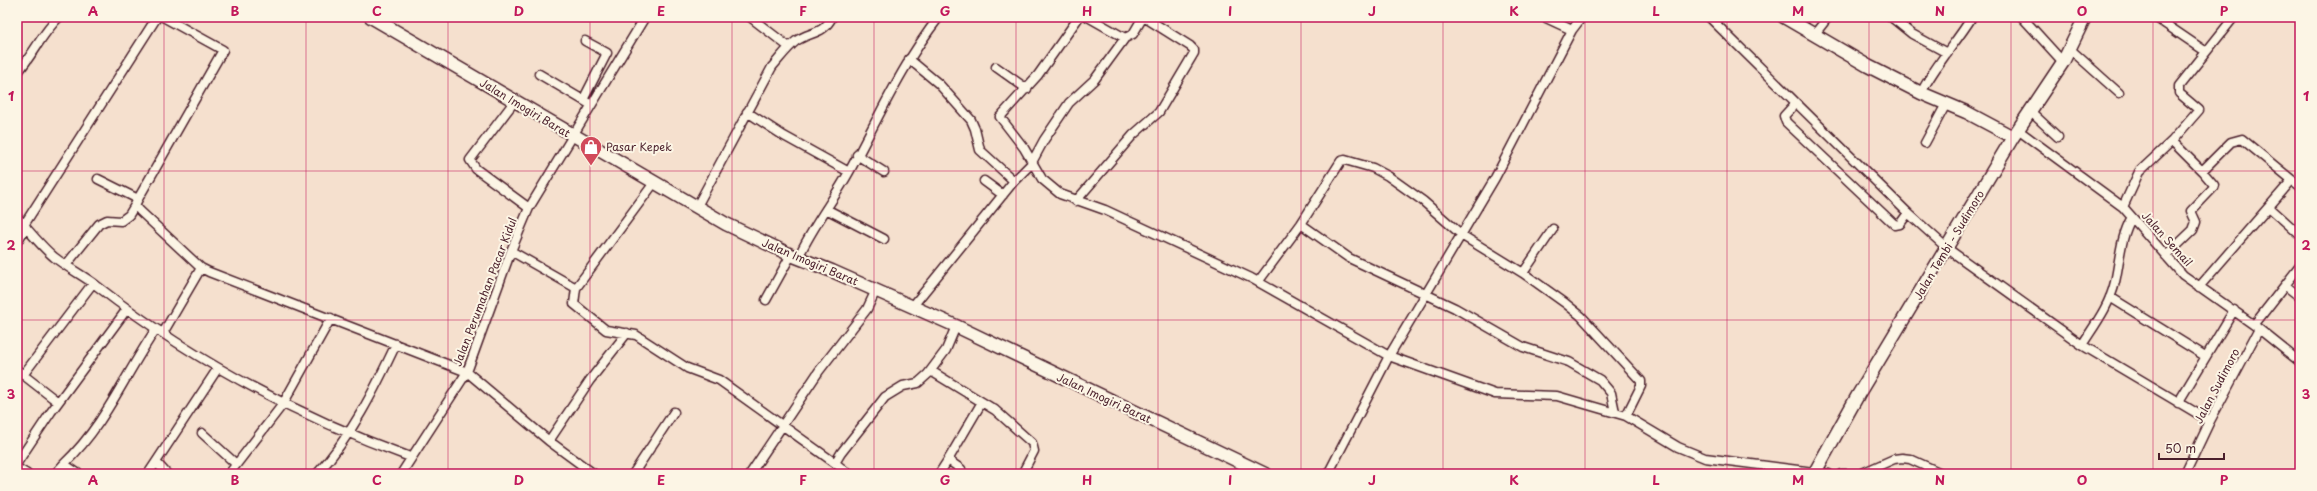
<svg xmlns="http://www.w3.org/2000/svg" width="2317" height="491" font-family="'Playpen Sans',sans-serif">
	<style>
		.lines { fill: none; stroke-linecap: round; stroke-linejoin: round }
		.street-casing { stroke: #4a1f2b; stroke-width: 11 }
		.secondary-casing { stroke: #4a1f2b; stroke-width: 15 }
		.street { stroke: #fcf5e5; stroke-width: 8 }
		.secondary { stroke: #fcf5e5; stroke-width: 12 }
		.grid { fill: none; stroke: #c2185b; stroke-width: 1; stroke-opacity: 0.55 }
		.labels { text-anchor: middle; stroke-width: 4; stroke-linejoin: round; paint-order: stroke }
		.street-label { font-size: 11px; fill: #4a1f2b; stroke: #fcf5e5 }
		.poi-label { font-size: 11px; fill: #4a1f2b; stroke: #fcf5e5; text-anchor: start }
		.neatline { fill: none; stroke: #c2185b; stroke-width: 1.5 }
		.grid-label { font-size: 13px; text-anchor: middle; font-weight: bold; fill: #c2185b }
	</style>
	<rect width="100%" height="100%" fill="#f5e0ce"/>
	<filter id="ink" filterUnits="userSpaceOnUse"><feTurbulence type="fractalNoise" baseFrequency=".025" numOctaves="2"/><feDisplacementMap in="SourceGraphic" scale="8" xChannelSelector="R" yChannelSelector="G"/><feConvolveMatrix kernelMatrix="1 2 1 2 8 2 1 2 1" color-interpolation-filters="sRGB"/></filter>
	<g filter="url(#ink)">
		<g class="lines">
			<g class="street-casing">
				<path id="street" d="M163 17 223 50 138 199 135 205 140 211 201 268 209 272 467 372 549 441 594 474
					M750 17 789 47
					M1079 17 1038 75 1000 117 1024 148 1042 179 1060 194 1105 210 1251 278 1389 356 1495 394 1557 396 1626 416 1678 447 1705 458 1829 474
					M1088 17 1125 38 1133 34 1143 17
					M1544 17 1572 30
					M1709 17 1908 213 1948 249 2082 345 2210 421
					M1891 17 1912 34 1947 53
					M2022 17 2063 62
					M2155 17 2205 51
					M1814 35 1828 17
					M2070 49 2119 93
					M909 59 939 84 971 120 975 129 980 150 1014 181
					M996 67 1027 89
					M17 73C33 55 42 33 59 17
					M539 74 588 103
					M1921 93C1935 65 1956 43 1972 17
					M583 100 607 53 585 41
					M514 102 470 160 476 169 529 208
					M1796 103 1784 116 1786 122 1895 225 1900 224 1908 213
					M747 112 784 136 849 172
					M2031 112 2058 137
					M2018 130 2123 207 2183 275 2254 325 2300 362
					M2172 141 2202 171 2231 142 2242 139 2292 180 2199 287
					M1925 143 1946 104
					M857 155 884 172
					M98 179 138 199
					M2292 180 2300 186
					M984 181 1003 195
					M654 183 576 288 574 304 606 330 636 335 687 368 719 380 835 463
					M1076 201 1133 135 1159 112 1194 53V50L1190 46 1144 17
					M2123 207 2139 172 2172 141 2199 110 2179 93V86L2234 17
					M2269 207 2300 235
					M696 208 772 67C780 58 787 48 796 41 811 31 823 35 832 17
					M826 209 884 239
					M17 217C28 230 41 246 54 257 68 268 84 276 97 286 192 360 297 416 410 457
					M1301 224 1349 258 1455 308 1523 347 1569 362 1600 380 1611 393 1615 412
					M24 225 157 17
					M17 242 26 227
					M511 251 576 288
					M2166 256 2193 230 2196 222 2191 211 2213 188 2214 185 2202 171
					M798 258C812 227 833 201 849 172 878 119 902 64 939 17
					M66 265 99 224 107 220 121 221 129 215 135 205
					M1523 273 1553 229
					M1258 282 1301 224 1341 161 1345 160 1373 168 1388 176 1423 201 1463 236 1523 273 1565 303 1581 316 1641 381V386L1626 416
					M2286 286 2300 297
					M2110 297 2205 356
					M766 300 791 255
					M912 307 1014 181 1031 164 1044 140 1069 103 1095 79 1125 38
					M2254 325 2300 266
					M163 333 201 268
					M2082 345C2094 326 2110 305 2115 282 2120 260 2120 238 2132 217
					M17 370 58 402
					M931 371 995 410 1032 443 1034 451 1022 474
					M23 375 93 283
					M2178 403 2234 310
					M202 433 236 464
					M549 441 590 380 627 333
					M156 462 218 368
					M17 463 51 412 127 309
					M64 464C106 424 124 376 156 329
					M17 468 27 474
					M961 469 948 460 982 402
					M55 474 64 464 79 474
					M148 474 156 462 167 474
					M229 474 283 404 331 318
					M317 474C351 437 375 389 396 344
					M401 474 467 372 511 251 529 208 645 17
					M633 474 674 412
					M750 474 819 371 867 309 876 290
					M849 474 835 463 841 453 885 397 903 386 918 383 928 374 946 350 956 326
					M939 474 948 460
					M1328 474 1389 356 1495 178 1572 30 1582 17
					M1841 474H1860L1894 459 1902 458 1910 459 1943 474
					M2185 474 2210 421 2259 329"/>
			</g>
			<g class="secondary-casing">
				<path id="secondary" d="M371 17 726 224 791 255 832 271 956 326 1265 474
					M1784 17 1868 66 1921 93 1966 112 2013 137
					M1814 474 1858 395 2013 137 2063 62 2085 17"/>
			</g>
			<use href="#street" class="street"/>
			<use href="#secondary" class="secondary"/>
		</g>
	</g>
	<path class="grid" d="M164 17V474M306 17V474M448 17V474M590 17V474M732 17V474M874 17V474M1016 17V474M1158 17V474M1301 17V474M1443 17V474M1585 17V474M1727 17V474M1869 17V474M2011 17V474M2153 17V474M17 171H2300M17 320H2300"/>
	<defs>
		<g id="shop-pin" transform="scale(1.15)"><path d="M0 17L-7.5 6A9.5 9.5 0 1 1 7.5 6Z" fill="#d1495b" stroke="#fcf5e5"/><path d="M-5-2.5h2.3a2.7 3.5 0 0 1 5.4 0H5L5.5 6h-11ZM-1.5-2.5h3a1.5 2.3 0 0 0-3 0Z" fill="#fff"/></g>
	</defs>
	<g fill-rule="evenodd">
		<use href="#shop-pin" x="591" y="147"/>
	</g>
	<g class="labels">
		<g class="street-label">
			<text transform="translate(525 108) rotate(31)" y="4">Jalan Imogiri Barat</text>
			<text transform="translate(2167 239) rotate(48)" y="4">Jalan Semail</text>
			<text transform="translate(1949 245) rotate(-59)" y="4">Jalan Tembi - Sudimoro</text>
			<text transform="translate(810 262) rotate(23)" y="4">Jalan Imogiri Barat</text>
			<text transform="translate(485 292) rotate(-69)" y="4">Jalan Perumahan Pacar Kidul</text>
			<text transform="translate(2217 386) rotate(-62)" y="4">Jalan Sudimoro</text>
			<text transform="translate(1104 398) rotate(25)" y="4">Jalan Imogiri Barat</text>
		</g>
		<g class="poi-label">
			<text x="606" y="151">Pasar Kepek</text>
		</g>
	</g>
	<rect width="2317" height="491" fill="none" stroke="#fcf5e5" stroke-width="44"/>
	<path d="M2159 453v6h65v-6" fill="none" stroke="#4a1f2b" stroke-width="2"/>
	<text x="2165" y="453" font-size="12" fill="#4a1f2b" stroke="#fcf5e5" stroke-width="3" paint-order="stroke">50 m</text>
	<rect x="22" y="22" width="2273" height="447" class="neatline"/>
	<g class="grid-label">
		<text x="93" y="16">A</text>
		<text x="235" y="16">B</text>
		<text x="377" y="16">C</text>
		<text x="519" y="16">D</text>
		<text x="661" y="16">E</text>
		<text x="803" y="16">F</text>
		<text x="945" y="16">G</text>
		<text x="1087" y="16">H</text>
		<text x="1230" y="16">I</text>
		<text x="1372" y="16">J</text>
		<text x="1514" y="16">K</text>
		<text x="1656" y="16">L</text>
		<text x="1798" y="16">M</text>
		<text x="1940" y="16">N</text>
		<text x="2082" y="16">O</text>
		<text x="2224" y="16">P</text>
		<text x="11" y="101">1</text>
		<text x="2306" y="101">1</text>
		<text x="11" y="250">2</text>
		<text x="2306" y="250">2</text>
		<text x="11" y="399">3</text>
		<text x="2306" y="399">3</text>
		<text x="93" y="485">A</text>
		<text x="235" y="485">B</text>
		<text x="377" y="485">C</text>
		<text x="519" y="485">D</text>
		<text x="661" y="485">E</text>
		<text x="803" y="485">F</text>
		<text x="945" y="485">G</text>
		<text x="1087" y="485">H</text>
		<text x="1230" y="485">I</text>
		<text x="1372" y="485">J</text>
		<text x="1514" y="485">K</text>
		<text x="1656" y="485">L</text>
		<text x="1798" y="485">M</text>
		<text x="1940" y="485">N</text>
		<text x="2082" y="485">O</text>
		<text x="2224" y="485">P</text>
	</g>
</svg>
